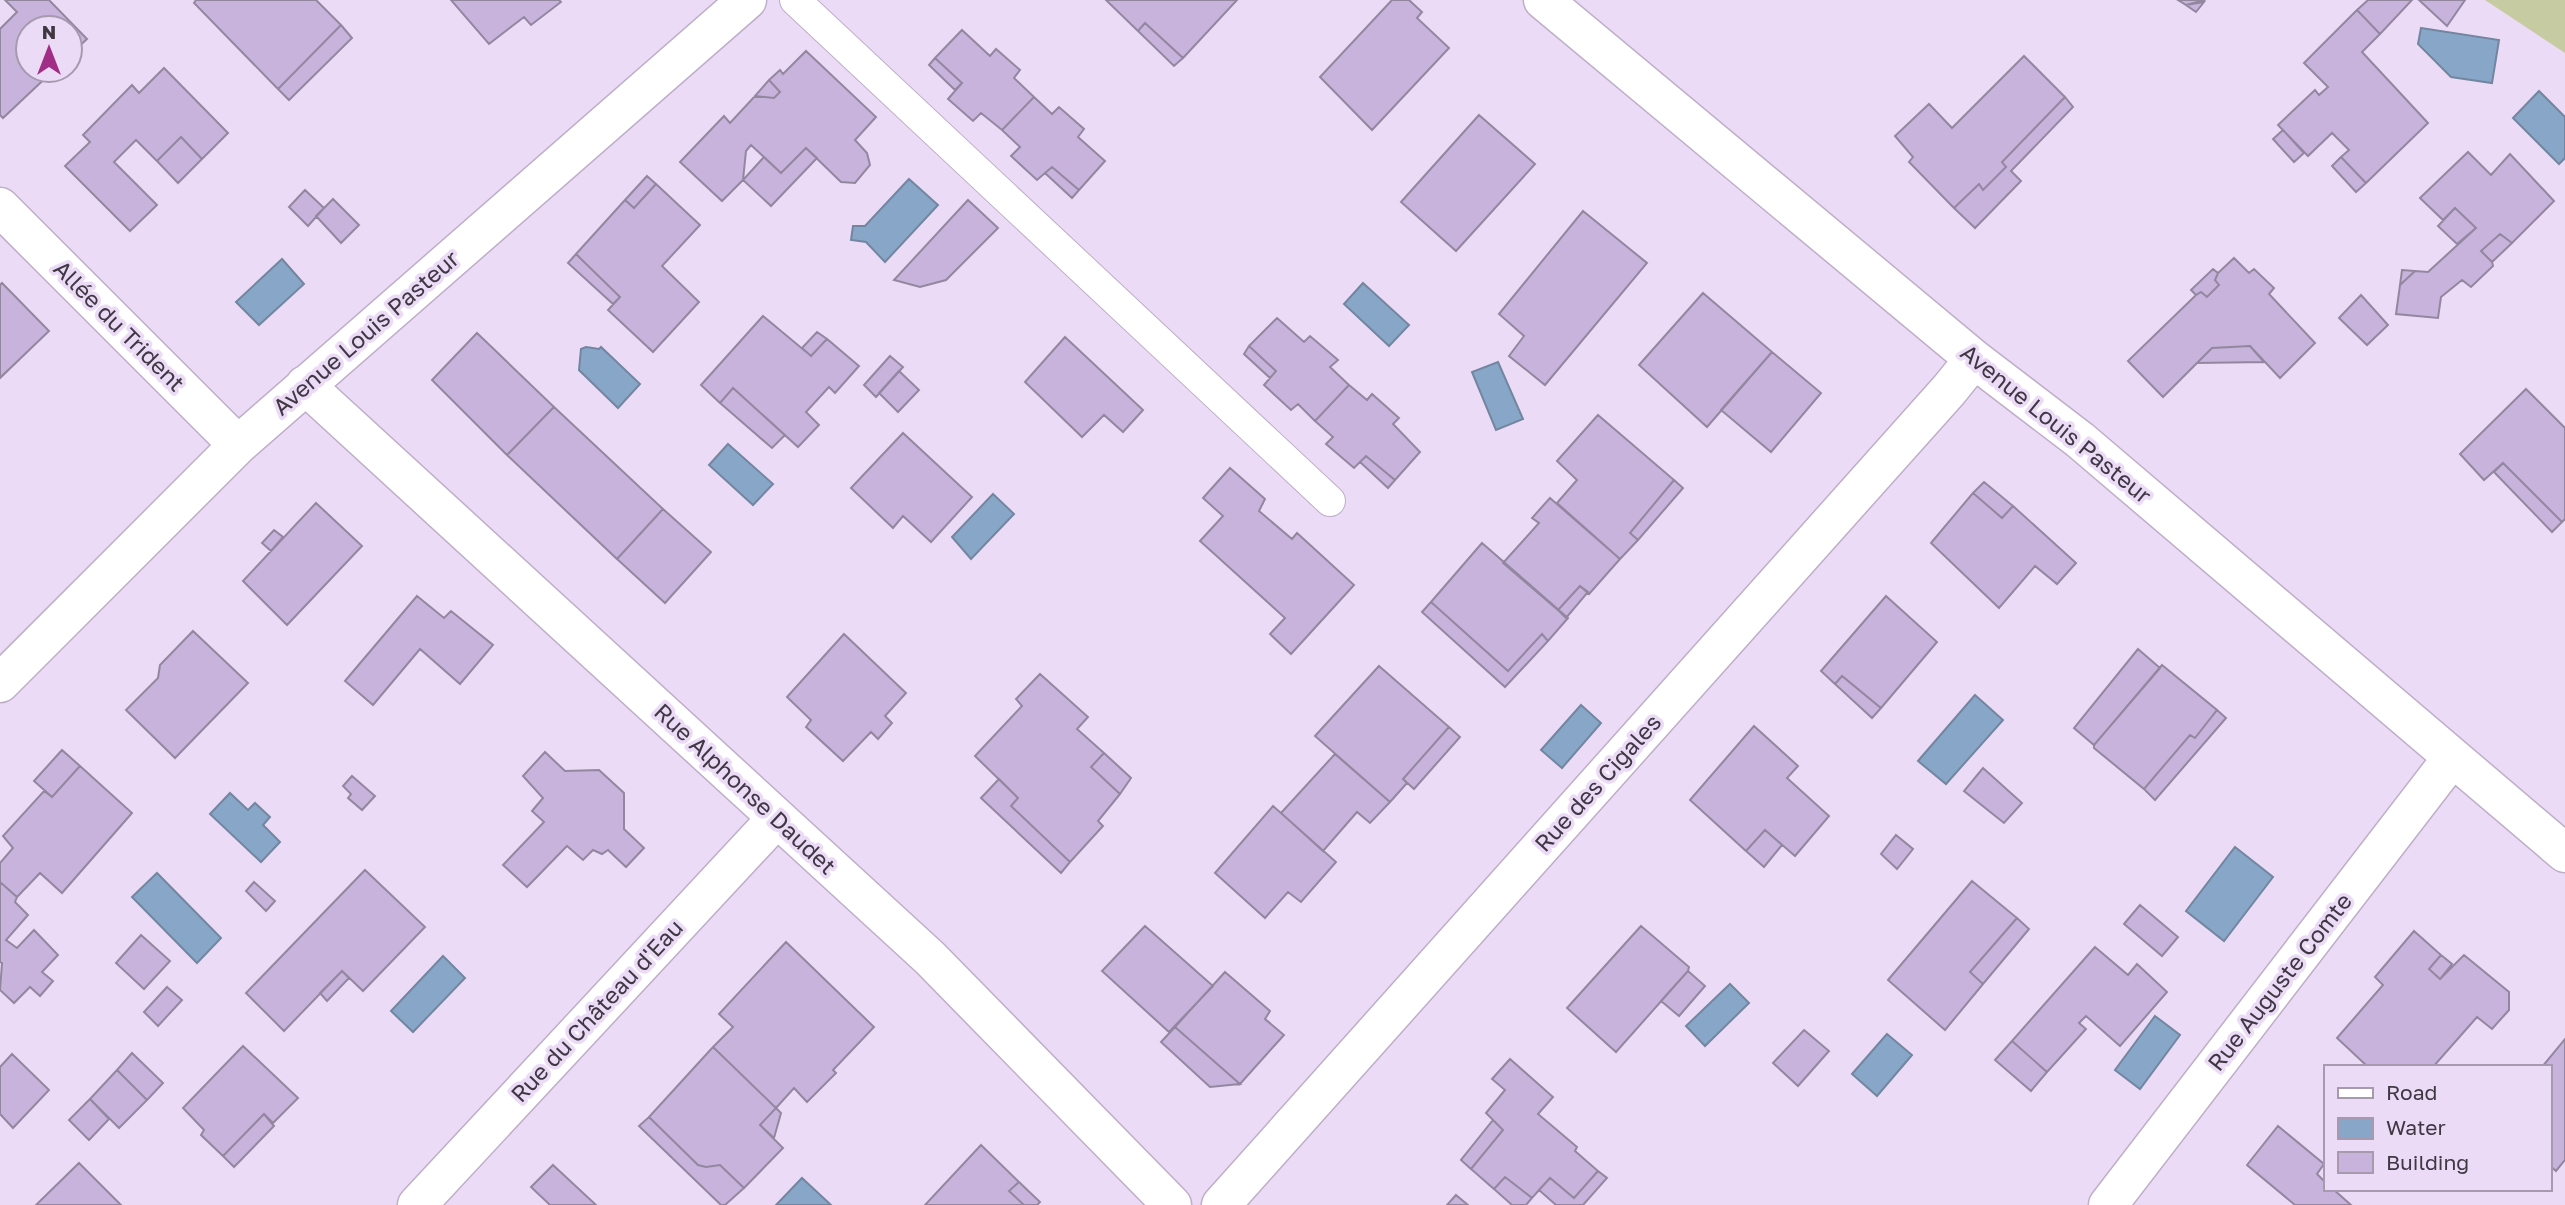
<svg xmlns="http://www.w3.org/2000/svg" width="2565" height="1205" font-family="'Golos Text',sans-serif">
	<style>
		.green { fill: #c6cba2 }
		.water { fill: #88a7c8; stroke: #7286a0; stroke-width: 2 }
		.building { fill: #c7b3db; stroke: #9387a0; stroke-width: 2 }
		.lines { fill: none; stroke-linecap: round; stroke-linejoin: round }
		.lane-casing { stroke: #beaec8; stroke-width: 32 }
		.street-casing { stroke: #beaec8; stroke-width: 41 }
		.lane { stroke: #fff; stroke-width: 30 }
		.street { stroke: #fff; stroke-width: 38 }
		.labels { text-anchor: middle; stroke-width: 7; stroke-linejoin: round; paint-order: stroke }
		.street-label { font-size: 23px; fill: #3f3843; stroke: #ecdbf6 }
	</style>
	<rect width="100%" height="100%" fill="#ecdbf6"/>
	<path class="green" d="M2485 0H2565V53Z"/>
	<path class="water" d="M2421 28 2499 40 2492 83 2451 77 2418 44Z
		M2539 91 2565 117V158L2559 164 2513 118Z
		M909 179 938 205 885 262 866 242 851 240 853 226H865Z
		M282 259 304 284 259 325 236 302Z
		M1363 283 1409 325 1389 346 1344 304Z
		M586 347 599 349 601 347 640 384 618 408 579 370 581 349Z
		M1498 362 1523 419 1496 430 1472 372Z
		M728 444 773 484 753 505 709 465Z
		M993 494 1014 514 971 559 952 537Z
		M1975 695 2003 720 1946 784 1918 761Z
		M1581 705 1601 723 1562 768 1541 750Z
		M230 793 248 810 255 803 270 817 263 825 280 842 261 862 210 814Z
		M2235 847 2273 877 2224 941 2186 911Z
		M157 873 221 938 197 963 132 897Z
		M443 956 465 978 413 1032 391 1011Z
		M1730 984 1749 1003 1705 1046 1686 1026Z
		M2155 1016 2180 1035 2140 1089 2115 1070Z
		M1887 1034 1912 1055 1877 1096 1852 1074Z
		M802 1178 831 1205H776Z"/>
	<path class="building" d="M5 0H49L87 39 70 55V28H28V70H54L3 118 0 115V29L17 12Z
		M196 0H316L341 25 278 89 194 3Z
		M451 0H559L561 2 531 25 524 17 489 44Z
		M1106 0H1237L1183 58 1145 23 1138 31Z
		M1392 0H1409L1422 12 1417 18 1449 48 1372 130 1320 77Z
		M2178 0H2205L2186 5Z
		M2368 0H2412L2380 34 2357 10Z
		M2419 0H2465L2447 26Z
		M2204 2 2196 12 2186 5Z
		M2357 10 2380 34 2362 52 2428 123 2366 183 2341 157 2349 150 2332 133 2308 156 2278 125 2315 90 2319 95 2328 87 2304 63Z
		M1145 23 1183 58 1174 66 1138 31Z
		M341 25 352 38 289 100 278 89Z
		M962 30 990 56 996 49 1020 70 1014 78 1034 97 1002 130 981 113 973 121 948 99 962 83 935 58Z
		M806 51 876 117 855 140 867 153 870 165 855 183 841 182 806 148 781 173 751 145 746 151 743 180 722 201 680 162 724 116 730 123 755 96 774 98 780 92 769 80 780 70 783 74Z
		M2024 56 2065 97 2002 162 2006 167 1983 190 1979 184 1954 208 1909 162 1913 157 1895 136 1929 104 1952 128Z
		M935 58 962 83 955 90 929 65Z
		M164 68 228 133 202 159 181 137 157 161 136 140 114 162 157 205 130 231 65 166 90 142 83 135 132 85 139 93Z
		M769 80 780 92 774 98 755 96Z
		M1034 97 1052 114 1059 107 1084 129 1078 137 1105 161 1079 190 1052 167 1037 180 1011 156 1020 147 1002 130Z
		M2065 97 2073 107 2011 171 2021 181 1975 228 1954 208 1979 184 1983 190 2006 167 2002 162Z
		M1479 115 1535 164 1456 251 1401 202Z
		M2283 130 2304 153 2294 162 2273 139Z
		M181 137 202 159 178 183 157 161Z
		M806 148 817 158 771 206 743 180 764 157 781 173Z
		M2468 152 2491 175 2510 154 2554 201 2512 243 2500 234 2481 251 2492 262 2493 266 2471 287 2462 280 2441 297 2438 318 2396 314 2400 285 2415 271 2428 272 2476 228 2455 208 2443 220 2420 198Z
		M2341 157 2366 183 2356 192 2332 166Z
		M1052 167 1079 190 1072 198 1045 173Z
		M647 176 656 184 634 208 625 200Z
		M656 184 700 225 662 266 699 302 653 352 608 310 620 297 576 254 625 200 634 208Z
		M305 190 324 208 308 226 289 207Z
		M333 199 359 225 341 243 316 216Z
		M968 200 998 228 946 280 920 287 894 280Z
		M2455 208 2476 228 2457 244 2438 226Z
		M1583 211 1647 263 1545 385 1509 356 1524 336 1499 314Z
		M2500 234 2512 243 2492 262 2481 251Z
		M576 254 620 297 613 304 568 263Z
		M2234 258 2249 273 2254 269 2274 288 2269 294 2315 343 2280 378 2250 346 2212 348 2163 397 2128 361 2196 295 2201 292 2207 297 2219 285 2215 280 2218 273Z
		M2213 269 2218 273 2215 280 2219 285 2207 297 2201 292 2196 295 2191 290Z
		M2402 270 2415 271 2400 285Z
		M2 283 49 331 0 378V285Z
		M1703 293 1772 352 1707 427 1639 365Z
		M2361 295 2388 325 2367 345 2339 318Z
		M763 316 811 356 827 339 859 366 835 393 829 387 806 412 819 425 798 447 733 388 720 403 701 385Z
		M1277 318 1304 342 1310 336 1338 360 1330 367 1349 385 1315 421 1298 404 1291 410 1264 385 1276 371 1249 346Z
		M817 332 827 339 811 356 802 348Z
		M477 333 554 407 507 455 432 380Z
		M1065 337 1143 410 1123 432 1104 415 1082 437 1025 382Z
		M1249 346 1276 371 1270 378 1244 354Z
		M2250 346 2264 362 2197 363 2212 348Z
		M1772 352 1821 393 1771 452 1721 410Z
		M890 356 903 367 876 397 864 385Z
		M899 371 919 390 898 412 879 393Z
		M1349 385 1367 400 1372 394 1399 418 1393 424 1420 452 1395 480 1366 456 1354 468 1326 444 1333 437 1315 421Z
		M733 388 785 435 772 448 720 403Z
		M2526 389 2565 428V519L2562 522 2503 463 2484 480 2460 454Z
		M554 407 663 509 617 559 507 455Z
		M1598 415 1674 480 1630 533 1638 540 1620 559 1557 503 1577 480 1557 461Z
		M903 433 972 497 931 542 903 516 893 528 851 488Z
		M1366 456 1395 480 1388 488 1360 462Z
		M2503 463 2562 522 2552 532 2494 472Z
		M1230 468 1265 499 1259 511 1292 539 1297 533 1354 585 1291 654 1270 634 1285 618 1200 541 1223 516 1203 498Z
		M1674 480 1683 488 1638 540 1630 533Z
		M1984 482 2013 506 2002 518 1973 493Z
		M1973 493 2002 518 2013 506 2076 563 2057 584 2035 566 1999 608 1931 543Z
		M1550 498 1620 559 1589 594 1580 586 1558 610 1503 563 1539 523 1532 518Z
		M316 503 362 546 287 625 243 581Z
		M663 509 711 552 665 603 617 559Z
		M274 530 283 537 271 551 262 543Z
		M1482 543 1568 618 1548 641 1542 634 1508 671 1431 602Z
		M1580 586 1588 592 1566 618 1558 610Z
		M417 596 444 618 451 611 493 645 460 684 420 649 373 705 345 681Z
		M1886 596 1937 642 1881 708 1842 676 1835 684 1821 671Z
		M1431 602 1508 671 1542 634 1548 641 1505 687 1422 612Z
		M193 631 248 683 175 758 126 710 158 678 160 665Z
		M844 634 906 693 885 716 892 723 878 739 871 732 843 761 806 727 811 720 787 697Z
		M2138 649 2160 668 2094 745 2074 728Z
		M2162 665 2217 710 2195 738 2190 735 2144 789 2094 748V745Z
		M1379 666 1449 727 1403 779 1407 783 1390 802 1315 736Z
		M1040 674 1088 717 1077 729 1104 753 1091 767 1120 794 1098 821 1103 826 1070 862 1011 806 1018 798 975 756 1022 706 1016 699Z
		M1842 676 1881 708 1872 718 1835 684Z
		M2217 710 2226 718 2155 800 2144 789 2190 735 2195 738Z
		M1754 726 1798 766 1787 778 1829 816 1795 856 1765 830 1746 851 1690 800Z
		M1449 727 1460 737 1414 789 1403 779Z
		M62 750 80 766 52 797 34 781Z
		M545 752 565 771 599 770 624 793V829L644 848 626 867 608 850 602 854 593 850 583 860 567 846 527 887 503 865 544 822 532 811 543 798 523 776Z
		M1104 753 1131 778 1120 794 1091 767Z
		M1335 754 1390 802 1370 823 1357 812 1323 851 1281 813Z
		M80 766 132 813 62 893 40 873 17 897 0 882V863L13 848 3 836 44 791 52 797Z
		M1983 768 2022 803 2004 823 1964 791Z
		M352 776 375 796 362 810 348 798 351 794 343 786Z
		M999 779 1018 798 1011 806 1070 862 1061 873 981 798Z
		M1273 806 1336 862 1301 902 1288 892 1265 918 1215 873Z
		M1765 830 1782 845 1764 867 1746 851Z
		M1896 835 1913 849 1897 869 1881 854Z
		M365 870 425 927 363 991 342 971 284 1031 246 993Z
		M1972 881 2017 918 1970 972 1983 984 1945 1030 1888 980Z
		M0 882 17 897 15 902 28 915 6 940 17 948 34 930 58 955 42 972 53 981 40 996 30 987 14 1003 0 990 2 963 0 962Z
		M254 882 275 901 266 911 246 891Z
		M2140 905 2178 937 2162 956 2124 924Z
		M2017 918 2029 929 1983 984 1970 972Z
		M1145 926 1213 986 1169 1032 1102 971Z
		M1641 926 1689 967 1688 971 1616 1052 1567 1008Z
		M2414 931 2441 955 2429 969 2440 979 2464 955 2509 992V1010L2492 1029 2477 1017 2433 1067H2368L2337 1038 2383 985 2375 977Z
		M141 935 170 961 144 989 116 963Z
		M786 942 874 1027 833 1070 836 1073 807 1102 794 1088 776 1108 713 1047 733 1027 719 1014Z
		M2095 947 2128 975 2137 964 2167 992 2120 1046 2086 1016 2079 1023 2086 1029 2047 1072 2012 1041Z
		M2441 955 2452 964 2440 979 2429 969Z
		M342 971 349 978 327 1001 320 993Z
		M1688 971 1705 986 1679 1016 1661 1001Z
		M1225 972 1270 1011 1265 1019 1284 1035 1240 1084 1175 1027Z
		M167 987 182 1000 158 1026 144 1012Z
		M1175 1027 1240 1084 1210 1087 1161 1042Z
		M1804 1030 1829 1051 1798 1086 1773 1063Z
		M2565 1039V1160L2556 1171 2549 1165V1067H2542Z
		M2012 1041 2047 1072 2031 1091 1995 1060Z
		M243 1046 298 1098 273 1123 264 1114 223 1156 201 1135 204 1130 183 1108Z
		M713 1047 776 1108 760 1125 783 1148 744 1188 720 1165 706 1167 698 1165 649 1117Z
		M132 1053 163 1083 147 1100 117 1070Z
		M12 1054 49 1090 13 1128 0 1114V1067Z
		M1510 1059 1553 1097 1538 1114 1577 1147 1575 1151 1598 1171 1574 1198 1550 1178 1532 1198 1505 1177 1494 1189 1471 1169 1503 1130 1486 1113 1505 1090 1492 1079Z
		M117 1070 147 1100 119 1128 90 1099Z
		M90 1099 109 1119 89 1140 69 1120Z
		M776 1108 781 1113 774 1138 760 1125Z
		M264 1114 274 1126 234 1167 223 1156Z
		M649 1117 698 1165 706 1167 720 1165 744 1188 725 1205H721L639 1126Z
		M1493 1120 1503 1130 1471 1169 1461 1160Z
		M2278 1126 2324 1164 2317 1174 2325 1182V1189H2333L2351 1205H2295L2247 1165Z
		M981 1145 1019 1182 1009 1191 1024 1205H925Z
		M79 1163 121 1205H36Z
		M553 1165 596 1205H550L531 1187Z
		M1598 1171 1607 1178 1583 1205H1556L1539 1190 1550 1178 1574 1198Z
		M1505 1177 1532 1198 1526 1205H1512L1494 1189Z
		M1019 1182 1040 1202 1037 1205H1024L1009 1191Z
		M1456 1195 1468 1205H1447Z"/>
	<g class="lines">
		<g class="lane-casing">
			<path id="lane" d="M795 0 1330 501"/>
		</g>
		<g class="street-casing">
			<path id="street" d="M1543 0 1974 359 2080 440 2565 853
				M0 207 238 445
				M305 385 930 958 1172 1205
				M0 683 238 445 747 0
				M417 1205 777 818
				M1221 1205 1949 390 1974 359
				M2108 1205 2452 758"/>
		</g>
		<use href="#lane" class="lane"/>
		<use href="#street" class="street"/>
	</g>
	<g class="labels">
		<g class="street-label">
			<text transform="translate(119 326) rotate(45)" y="8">Allée du Trident</text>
			<text transform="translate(366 333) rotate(-41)" y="8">Avenue Louis Pasteur</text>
			<text transform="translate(2056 424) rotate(39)" y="8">Avenue Louis Pasteur</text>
			<text transform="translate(1598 783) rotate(-48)" y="8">Rue des Cigales</text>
			<text transform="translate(745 789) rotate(43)" y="8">Rue Alphonse Daudet</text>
			<text transform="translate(2280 982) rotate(-52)" y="8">Rue Auguste Comte</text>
			<text transform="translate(597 1011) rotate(-47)" y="8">Rue du Château d'Eau</text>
		</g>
	</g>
	<rect x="2324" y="1065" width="228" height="126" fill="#ecdbf6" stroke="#a79aae" stroke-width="2"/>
	<rect x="2338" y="1088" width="35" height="10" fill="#ffffff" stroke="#a79aae" stroke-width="2"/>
	<text x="2386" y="1100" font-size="21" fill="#3f3843">Road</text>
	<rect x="2338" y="1118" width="35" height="21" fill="#88a7c8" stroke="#a79aae" stroke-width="2"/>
	<text x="2386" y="1135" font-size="21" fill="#3f3843">Water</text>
	<rect x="2338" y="1152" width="35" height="21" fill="#c7b3db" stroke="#a79aae" stroke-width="2"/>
	<text x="2386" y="1170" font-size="21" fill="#3f3843">Building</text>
	<g transform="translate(49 49)"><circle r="33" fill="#ecdbf6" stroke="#a79aae" stroke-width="2"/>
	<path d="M0-5L12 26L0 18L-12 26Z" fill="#a22d86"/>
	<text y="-10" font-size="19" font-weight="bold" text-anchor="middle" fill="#3f3843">N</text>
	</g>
</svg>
